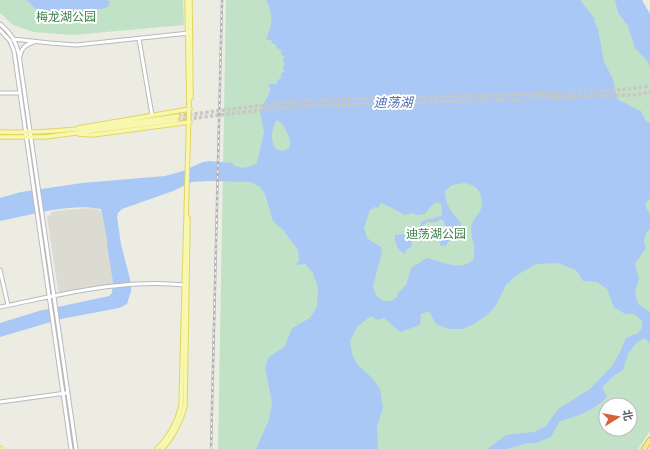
<svg xmlns="http://www.w3.org/2000/svg" width="650" height="449" font-family="'Nunito Sans','Noto Sans SC',sans-serif">
	<style>
		.education { fill: #dcdbd1 }
		.green { fill: #c2e2c7; fill-rule: evenodd }
		.water { fill: #a9c8f6; fill-rule: evenodd }
		.lines { fill: none; stroke-linecap: round; stroke-linejoin: round }
		.major-tunnel { stroke: #c8c8c3; stroke-width: 3.5; stroke-dasharray: 3.5 2; stroke-linecap: butt }
		.minor-casing { stroke: #b8b9be; stroke-width: 5 }
		.major-casing { stroke: #e3d465; stroke-width: 5.5 }
		.highway-casing { stroke: #d9bb17; stroke-width: 6 }
		.minor { stroke: #fff; stroke-width: 3 }
		.major { stroke: #f7f7ae; stroke-width: 3.5 }
		.highway { stroke: #f2e994; stroke-width: 4.5 }
		.rail-casing { stroke: #b3b4b4; stroke-width: 2.5 }
		.rail { stroke: #fff; stroke-width: 1; stroke-dasharray: 3; stroke-linecap: butt }
		.labels { text-anchor: middle; stroke-width: 4; stroke-linejoin: round; paint-order: stroke }
		.park-label { font-size: 12px; fill: #3d7f4b; stroke: #fff }
		.water-label { font-size: 13px; font-style: italic; fill: #4f70b7; stroke: #fff }
	</style>
	<rect width="100%" height="100%" fill="#ecece3"/>
	<path class="education" d="M92 208 100 210 104 222 108 241 113 284 60 292 58 290 47 216 51 215V212L64 210Z"/>
	<path class="green" d="M0 0H183L184 25 73 35 33 32 13 25 0 13Z
		M226 0H631L650 44V431L638 449H218ZM606 405H630V429H606Z"/>
	<path class="water" d="M26 0H107L110 2 108 7 101 9H85L72 15 43 14 39 12Z
		M266 0H580L595 19 594 21 598 29 604 62 613 79 617 99 641 111 646 121 650 123V198L645 205 649 213H650V229C644 234 643 240 646 248L635 264 639 278 635 292 638 304 650 312V344L645 338 636 343 628 354 623 370 615 375 602 387 607 397C594 411 576 416 559 422L551 437 536 443H528L507 449H487L506 435 534 432 546 426 558 409 590 389 612 366 620 352 626 338 638 333 642 328V321L634 314H625L614 307 607 289 597 282 583 281 576 270 557 263 536 264 517 275 506 285 495 307 487 315 474 324 462 329H448L436 324 429 311 421 314 420 325 400 332 384 318 378 320 371 316 358 326 350 341 352 354 357 364 372 378 380 389 383 407 377 427 378 449H256L269 420 272 403 265 367 269 357 285 346 292 328 310 318 317 307 318 288 313 273 305 264 296 265 299 260 298 250 283 230 273 221 265 194 260 187 251 182 208 181 192 182 173 191 122 209 118 213 117 217 121 244 131 283V291L127 304 119 308 61 319 0 337V323L39 311 109 296 112 293 113 283 107 244V239L101 209C68 203 32 215 0 221V198L21 192 82 183 165 176 183 171 203 162 209 161 232 163 235 166 242 168 248 167 257 163 264 132 260 111 270 92V88L268 84H277L278 80 281 78V74L284 71 283 67 285 64 283 61 284 57 281 54V50L277 48 276 45 272 43 271 40H266C272 25 274 16 266 0ZM277 120C283 123 285 129 288 135 290 141 293 147 285 150 283 151 281 151 279 150 269 146 271 127 277 120ZM465 183C468 184 474 185 476 188 482 193 483 204 480 211 477 217 472 220 471 227 471 240 477 247 473 260 470 262 467 264 464 265 455 268 437 260 427 258L411 268 406 285 397 294V297L391 301H383L376 295 373 286 382 253 381 247 367 238 364 228 370 210 375 207 378 208 381 203 390 207 405 215 412 213 417 215 425 214 430 207 437 202 441 204 442 212 441 216 422 221 420 225 421 230 419 233 406 238 404 234 395 235C394 242 398 251 405 254L406 250 411 247C412 233 427 235 437 237L441 246 446 245 450 240 458 236 461 223C452 214 445 204 445 191L452 185ZM440 219 444 221 445 228 438 233 434 231 424 234 422 230 423 225 427 222H438Z
		M615 0H642L650 14V68L648 62 635 48 628 26 618 13Z"/>
	<g class="lines">
		<path class="major-tunnel" d="M178 116 287 102 351 99 593 92 638 88 650 86
			M177 120 290 107 577 97 634 95 650 92"/>
		<g class="minor-casing">
			<path id="minor" d="M0 24C11 33 16 41 19 55L76 449
				M0 30 10 41 14 51 71 449
				M13 39 50 43 76 45 189 33
				M139 39 152 115
				M20 56C21 48 26 44 34 42
				M0 93H20
				M0 270 8 305
				M0 307C60 295 123 278 185 285
				M0 402 66 393"/>
		</g>
		<g class="major-casing">
			<path id="major" d="M190 0 191 98
				M78 128 190 109
				M0 132C60 134 119 124 178 116
				M79 134 92 135 190 122
				M0 137H45L177 120
				M0 448V449
				M157 449C170 436 177 423 181 406L189 109 187 0
				M162 449C174 436 181 422 185 406L188 218"/>
		</g>
		<g class="highway-casing">
			<path id="highway" d="M644 449 650 440"/>
		</g>
		<use href="#minor" class="minor"/>
		<use href="#major" class="major"/>
		<use href="#highway" class="highway"/>
		<g class="rail-casing">
			<path id="rail" d="M211 449 222 0"/>
		</g>
		<use href="#rail" class="rail"/>
	</g>
	<g class="labels">
		<g class="park-label">
			<text x="66" y="21">梅龙湖公园</text>
			<text x="436" y="238">迪荡湖公园</text>
		</g>
		<g class="water-label">
			<text x="393" y="107">迪荡湖</text>
		</g>
	</g>
	<g transform="translate(618 417) rotate(79)"><circle r="19" fill="#ffffff" stroke="#bdbec0"/>
	<path d="M0-3L7 15L0 10L-7 15Z" fill="#d7633e"/>
	<text y="-6" font-size="11" font-weight="bold" text-anchor="middle" fill="#5b5d62">北</text>
	</g>
</svg>
